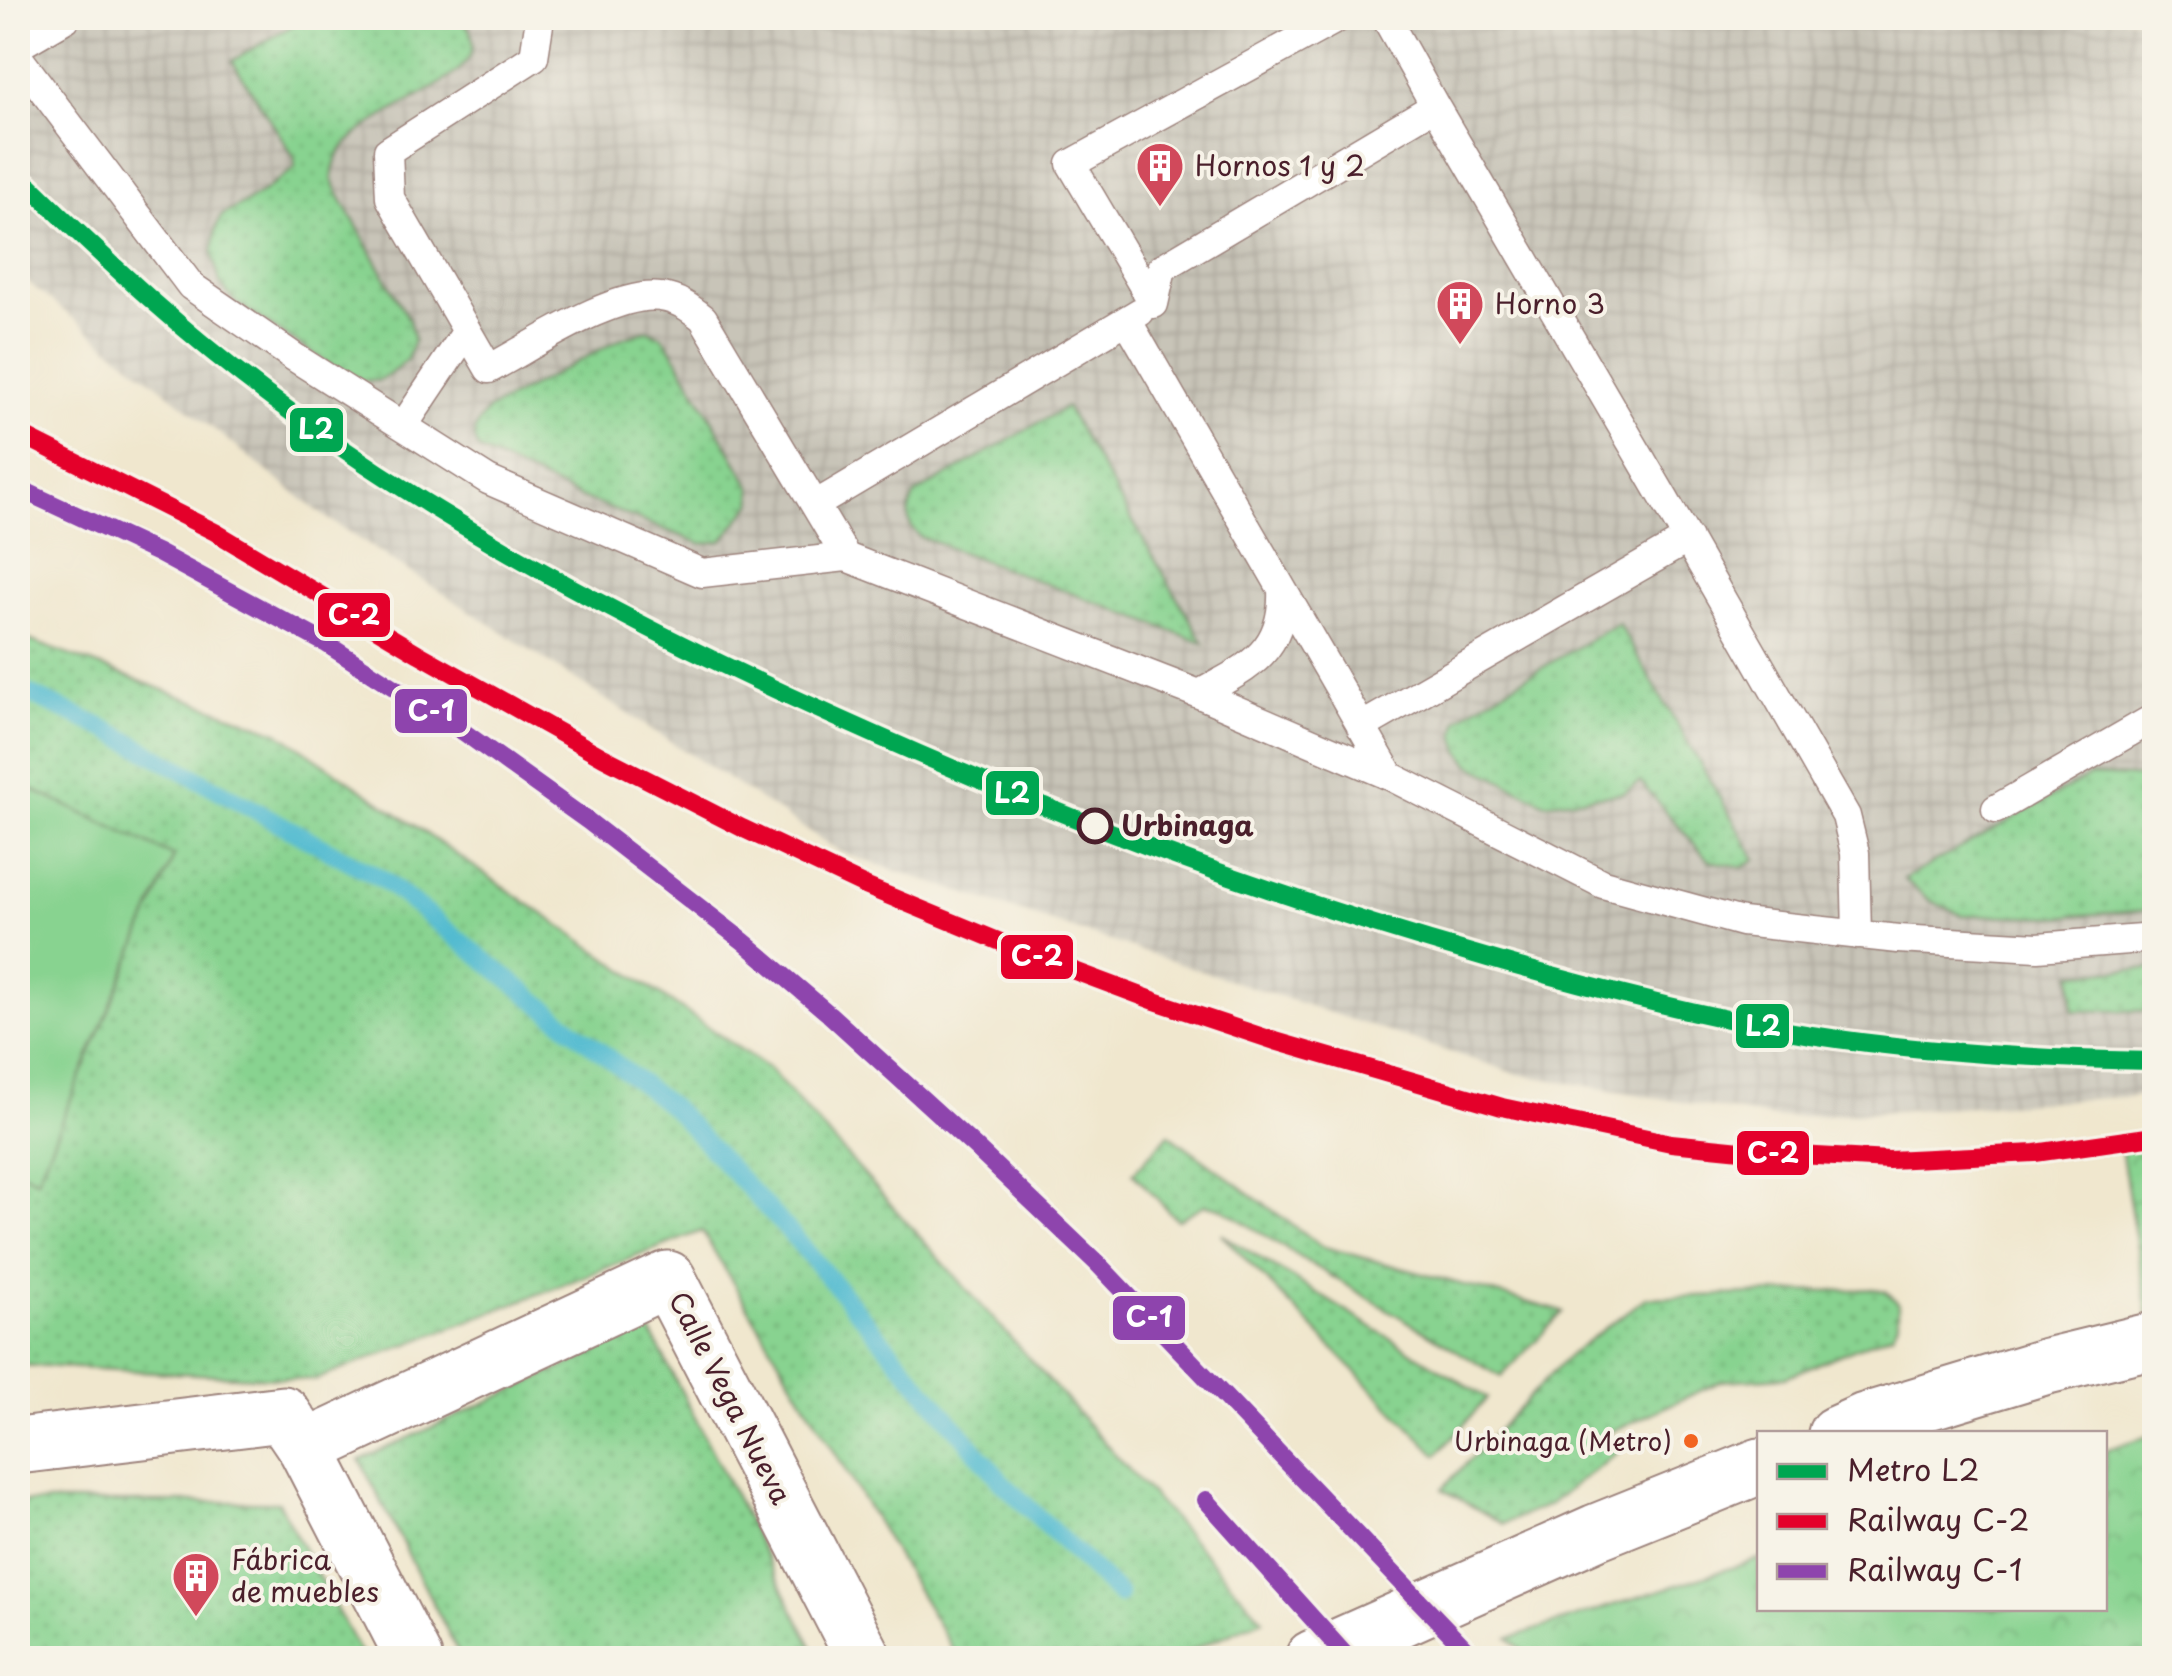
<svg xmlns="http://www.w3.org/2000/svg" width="2172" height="1676" font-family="'Playpen Sans',sans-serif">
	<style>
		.industrial { fill: url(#industrial-grid) }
		.grass { fill: url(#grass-dots); stroke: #69795e; stroke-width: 2.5 }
		.park { fill: url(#park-crowns); stroke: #69795e; stroke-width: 2.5 }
		.pitch { fill: #88d390; stroke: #69795e; stroke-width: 2.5 }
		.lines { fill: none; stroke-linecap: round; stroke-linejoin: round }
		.stream { stroke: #52bbd0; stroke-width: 18 }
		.service-casing { stroke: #9d837c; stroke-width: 31 }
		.minor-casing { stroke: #9d837c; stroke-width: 59 }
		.primary-casing { stroke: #9d837c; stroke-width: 59 }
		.service { stroke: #fff; stroke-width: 28 }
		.minor { stroke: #fff; stroke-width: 55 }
		.primary { stroke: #fff; stroke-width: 55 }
		.rail-1-casing { stroke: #f7f3e8; stroke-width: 25 }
		.rail-2-casing { stroke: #f7f3e8; stroke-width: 25 }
		.rail-1 { stroke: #e4002b; stroke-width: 18 }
		.rail-2 { stroke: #8e44ad; stroke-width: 18 }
		.metro-1-casing { stroke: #f7f3e8; stroke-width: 25 }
		.metro-1 { stroke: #00a651; stroke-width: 18 }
		.stop-dot { fill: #f7f3e8; stroke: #4a1f2b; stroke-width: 5 }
		.bus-dot { fill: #f26522; stroke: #f7f3e8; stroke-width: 4 }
		.labels { text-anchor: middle; stroke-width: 8; stroke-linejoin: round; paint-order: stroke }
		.bus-label { font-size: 26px; fill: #4a1f2b; stroke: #f7f3e8; text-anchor: end }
		.poi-label { font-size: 28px; fill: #4a1f2b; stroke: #f7f3e8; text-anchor: start }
		.stop-label { font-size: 28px; font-weight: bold; fill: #4a1f2b; stroke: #f7f3e8; text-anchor: start }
		.street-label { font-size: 28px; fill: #4a1f2b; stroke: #f7f3e8 }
		.line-badge { stroke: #f7f3e8; stroke-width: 4 }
		.badge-label { font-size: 28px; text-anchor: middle; font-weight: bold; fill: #fff }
	</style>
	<defs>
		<pattern id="industrial-grid" width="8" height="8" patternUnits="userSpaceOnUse" patternTransform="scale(2.5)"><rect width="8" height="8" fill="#c8c4b8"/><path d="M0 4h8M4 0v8" fill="none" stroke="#ada89e"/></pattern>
		<pattern id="grass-dots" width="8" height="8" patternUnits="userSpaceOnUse" patternTransform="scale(2.5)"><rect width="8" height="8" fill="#88d390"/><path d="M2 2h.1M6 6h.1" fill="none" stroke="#77b57c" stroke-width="1.8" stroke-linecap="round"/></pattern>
		<pattern id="park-crowns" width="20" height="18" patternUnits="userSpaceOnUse" patternTransform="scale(2.5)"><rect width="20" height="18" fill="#88d390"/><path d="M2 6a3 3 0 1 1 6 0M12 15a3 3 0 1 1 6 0" fill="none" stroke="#77b57c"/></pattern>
	</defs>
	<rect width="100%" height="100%" fill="#f7f3e8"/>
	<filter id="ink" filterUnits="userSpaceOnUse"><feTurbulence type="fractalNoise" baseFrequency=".01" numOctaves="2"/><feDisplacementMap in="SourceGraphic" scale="20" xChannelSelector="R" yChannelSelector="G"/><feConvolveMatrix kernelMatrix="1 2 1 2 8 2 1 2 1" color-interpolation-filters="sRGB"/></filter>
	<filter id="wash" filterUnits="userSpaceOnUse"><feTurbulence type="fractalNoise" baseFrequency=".0048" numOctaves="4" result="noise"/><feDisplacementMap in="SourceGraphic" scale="40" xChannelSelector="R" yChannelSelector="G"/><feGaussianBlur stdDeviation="2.25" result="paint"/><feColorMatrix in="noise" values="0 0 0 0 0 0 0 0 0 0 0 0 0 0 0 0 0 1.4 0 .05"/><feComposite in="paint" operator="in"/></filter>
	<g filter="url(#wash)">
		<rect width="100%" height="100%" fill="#f0e7ce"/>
		<path class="industrial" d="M18 18H2154V1095L1776 1118 1517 1074 842 853 324 516 30 284 18 268Z"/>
		<path class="grass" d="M299 18H463C468 27 474 35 473 46 468 95 327 116 333 180 334 185 337 189 339 194L409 320 414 341 407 360 389 375 377 381 358 380 329 364 235 302 220 284 212 254 215 230 221 216 260 194 295 168 294 157 232 61 300 21Z
			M648 330 662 336 668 343 752 488 753 503 722 541 702 544 579 497 480 451C467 435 476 424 488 410L622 338Z
			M1066 407 1204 643 920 537C904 522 906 513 915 494Z
			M1618 623 1756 859 1742 867 1709 861 1640 782 1624 793 1545 803 1470 764 1460 751 1455 736 1458 720 1475 707Z
			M18 636 278 732 769 1069 1263 1619 1174 1658H958L702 1231 315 1380 18 1365V1170L37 1179 173 856 18 783Z
			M2091 775 2154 778V910L2057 917 1961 915 1930 901 1904 879Z
			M2154 968V1011H2073L2072 973Z
			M1169 1134 1321 1246 1563 1312 1501 1377 1296 1255 1221 1208 1205 1205 1177 1220 1133 1173Z
			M1221 1234 1487 1398 1437 1455Z
			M1874 1289 1886 1291 1898 1303V1323L1893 1333 1785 1377 1722 1381 1608 1433 1618 1452 1549 1505 1503 1524 1442 1489 1569 1355 1646 1298Z
			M649 1328 818 1658H461L360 1460Z
			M18 1502H278L363 1658H18Z"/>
		<path class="park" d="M2120 1142 2154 1143V1354Z
			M2154 1434V1658H1530L1509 1638 1759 1559 1760 1608H2104L2105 1450Z"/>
		<path class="pitch" d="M18 783 174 856 37 1179 18 1170Z"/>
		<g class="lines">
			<path class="stream" d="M18 689 110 731 382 879 676 1111 795 1238 1003 1483 1119 1595"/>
		</g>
	</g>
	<g filter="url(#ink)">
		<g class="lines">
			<g class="service-casing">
				<path id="service" d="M540 18 534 57 388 151 390 198 489 369C531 347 615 290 661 297 678 299 690 308 703 318L846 557 1199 694 1390 776 1603 884 1742 922 1898 939 2038 947 2154 938
					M1338 18 1071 164 1154 304 1162 268 1435 106
					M1386 18 1435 106 1665 500 1846 816 1855 853 1857 935
					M18 46 66 18
					M18 57 191 286 294 357 488 480 702 573 846 557
					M1127 320 1390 776
					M404 425 467 331
					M815 505 1140 312
					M1199 694C1246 669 1285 652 1282 590
					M1361 727 1688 539
					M1996 809 2154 718"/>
			</g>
			<g class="minor-casing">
				<path id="minor" d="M18 1446 283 1414 306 1448 414 1658
					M306 1448 668 1279 864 1658"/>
			</g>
			<g class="primary-casing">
				<path id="primary" d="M1836 1434 1865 1421 2047 1366 2154 1340
					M1313 1658 1596 1532 1760 1466"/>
			</g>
			<use href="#service" class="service"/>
			<use href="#minor" class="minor"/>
			<use href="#primary" class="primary"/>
			<g class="rail-1-casing">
				<path id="rail-1" d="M18 433 215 532 419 654 603 757 742 828 865 886 1032 955 1155 1001 1275 1041 1502 1107 1671 1143 1781 1154 1889 1160 2035 1153 2154 1136"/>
			</g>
			<g class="rail-2-casing">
				<path id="rail-2" d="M18 488 158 553 325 643 465 733 588 821 743 941 829 1014 975 1147 1098 1264 1474 1658
					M1206 1500 1348 1658"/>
			</g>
			<use href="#rail-1" class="rail-1"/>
			<use href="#rail-2" class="rail-2"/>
			<g class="metro-1-casing">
				<path id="metro-1" d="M18 174C105 260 195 344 295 415 487 554 702 660 919 754 1104 834 1294 903 1488 958 1595 989 1702 1017 1811 1035 1925 1053 2039 1059 2154 1061"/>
			</g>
			<use href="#metro-1" class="metro-1"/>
		</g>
	</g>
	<defs>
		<g id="building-pin" transform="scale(2.5)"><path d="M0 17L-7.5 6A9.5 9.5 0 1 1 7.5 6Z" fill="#d1495b" stroke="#f7f3e8"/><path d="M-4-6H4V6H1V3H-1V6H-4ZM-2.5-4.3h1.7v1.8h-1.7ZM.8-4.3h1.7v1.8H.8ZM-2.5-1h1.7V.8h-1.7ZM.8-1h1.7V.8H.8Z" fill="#fff"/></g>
	</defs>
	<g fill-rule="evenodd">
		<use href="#building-pin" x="1160" y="166"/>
		<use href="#building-pin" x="1460" y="304"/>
		<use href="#building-pin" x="196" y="1576"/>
	</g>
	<circle class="stop-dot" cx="1095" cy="826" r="16"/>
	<circle class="bus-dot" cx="1691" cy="1441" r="9"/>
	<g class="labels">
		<g class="bus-label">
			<text x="1672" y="1451">Urbinaga (Metro)</text>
		</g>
		<g class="poi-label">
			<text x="1195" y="176">Hornos 1 y 2</text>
			<text x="1495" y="314">Horno 3</text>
			<text x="231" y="1570">Fábrica<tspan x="231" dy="32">de muebles</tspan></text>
		</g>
		<g class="stop-label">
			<text x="1121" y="836">Urbinaga</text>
		</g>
		<g class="street-label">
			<text transform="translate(730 1398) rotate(63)" y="10">Calle Vega Nueva</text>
		</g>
	</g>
	<g class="line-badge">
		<rect x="288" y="406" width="57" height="48" rx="10" fill="#00a651"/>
		<rect x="316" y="591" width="76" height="48" rx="10" fill="#e4002b"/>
		<rect x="393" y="687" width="76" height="48" rx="10" fill="#8e44ad"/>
		<rect x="984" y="769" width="57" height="48" rx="10" fill="#00a651"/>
		<rect x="999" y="933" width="76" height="48" rx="10" fill="#e4002b"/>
		<rect x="1734" y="1002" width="57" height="48" rx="10" fill="#00a651"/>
		<rect x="1735" y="1129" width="76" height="48" rx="10" fill="#e4002b"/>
		<rect x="1111" y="1294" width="76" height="48" rx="10" fill="#8e44ad"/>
	</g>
	<g class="badge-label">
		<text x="316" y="439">L2</text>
		<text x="354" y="625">C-2</text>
		<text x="431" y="721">C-1</text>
		<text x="1012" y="803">L2</text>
		<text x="1037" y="966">C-2</text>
		<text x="1763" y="1036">L2</text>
		<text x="1773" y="1163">C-2</text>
		<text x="1149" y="1327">C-1</text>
	</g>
	<rect width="2172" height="1676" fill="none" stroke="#f7f3e8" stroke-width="60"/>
	<rect x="1757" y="1431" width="350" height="180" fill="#f7f3e8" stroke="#b29e9c" stroke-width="2.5"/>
	<rect x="1777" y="1464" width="50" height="15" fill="#00a651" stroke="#b29e9c" stroke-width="2.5"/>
	<text x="1847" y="1481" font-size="30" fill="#4a1f2b">Metro L2</text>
	<rect x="1777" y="1514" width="50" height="15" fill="#e4002b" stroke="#b29e9c" stroke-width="2.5"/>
	<text x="1847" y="1531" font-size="30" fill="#4a1f2b">Railway C-2</text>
	<rect x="1777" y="1564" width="50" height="15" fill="#8e44ad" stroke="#b29e9c" stroke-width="2.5"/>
	<text x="1847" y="1581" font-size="30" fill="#4a1f2b">Railway C-1</text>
</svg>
